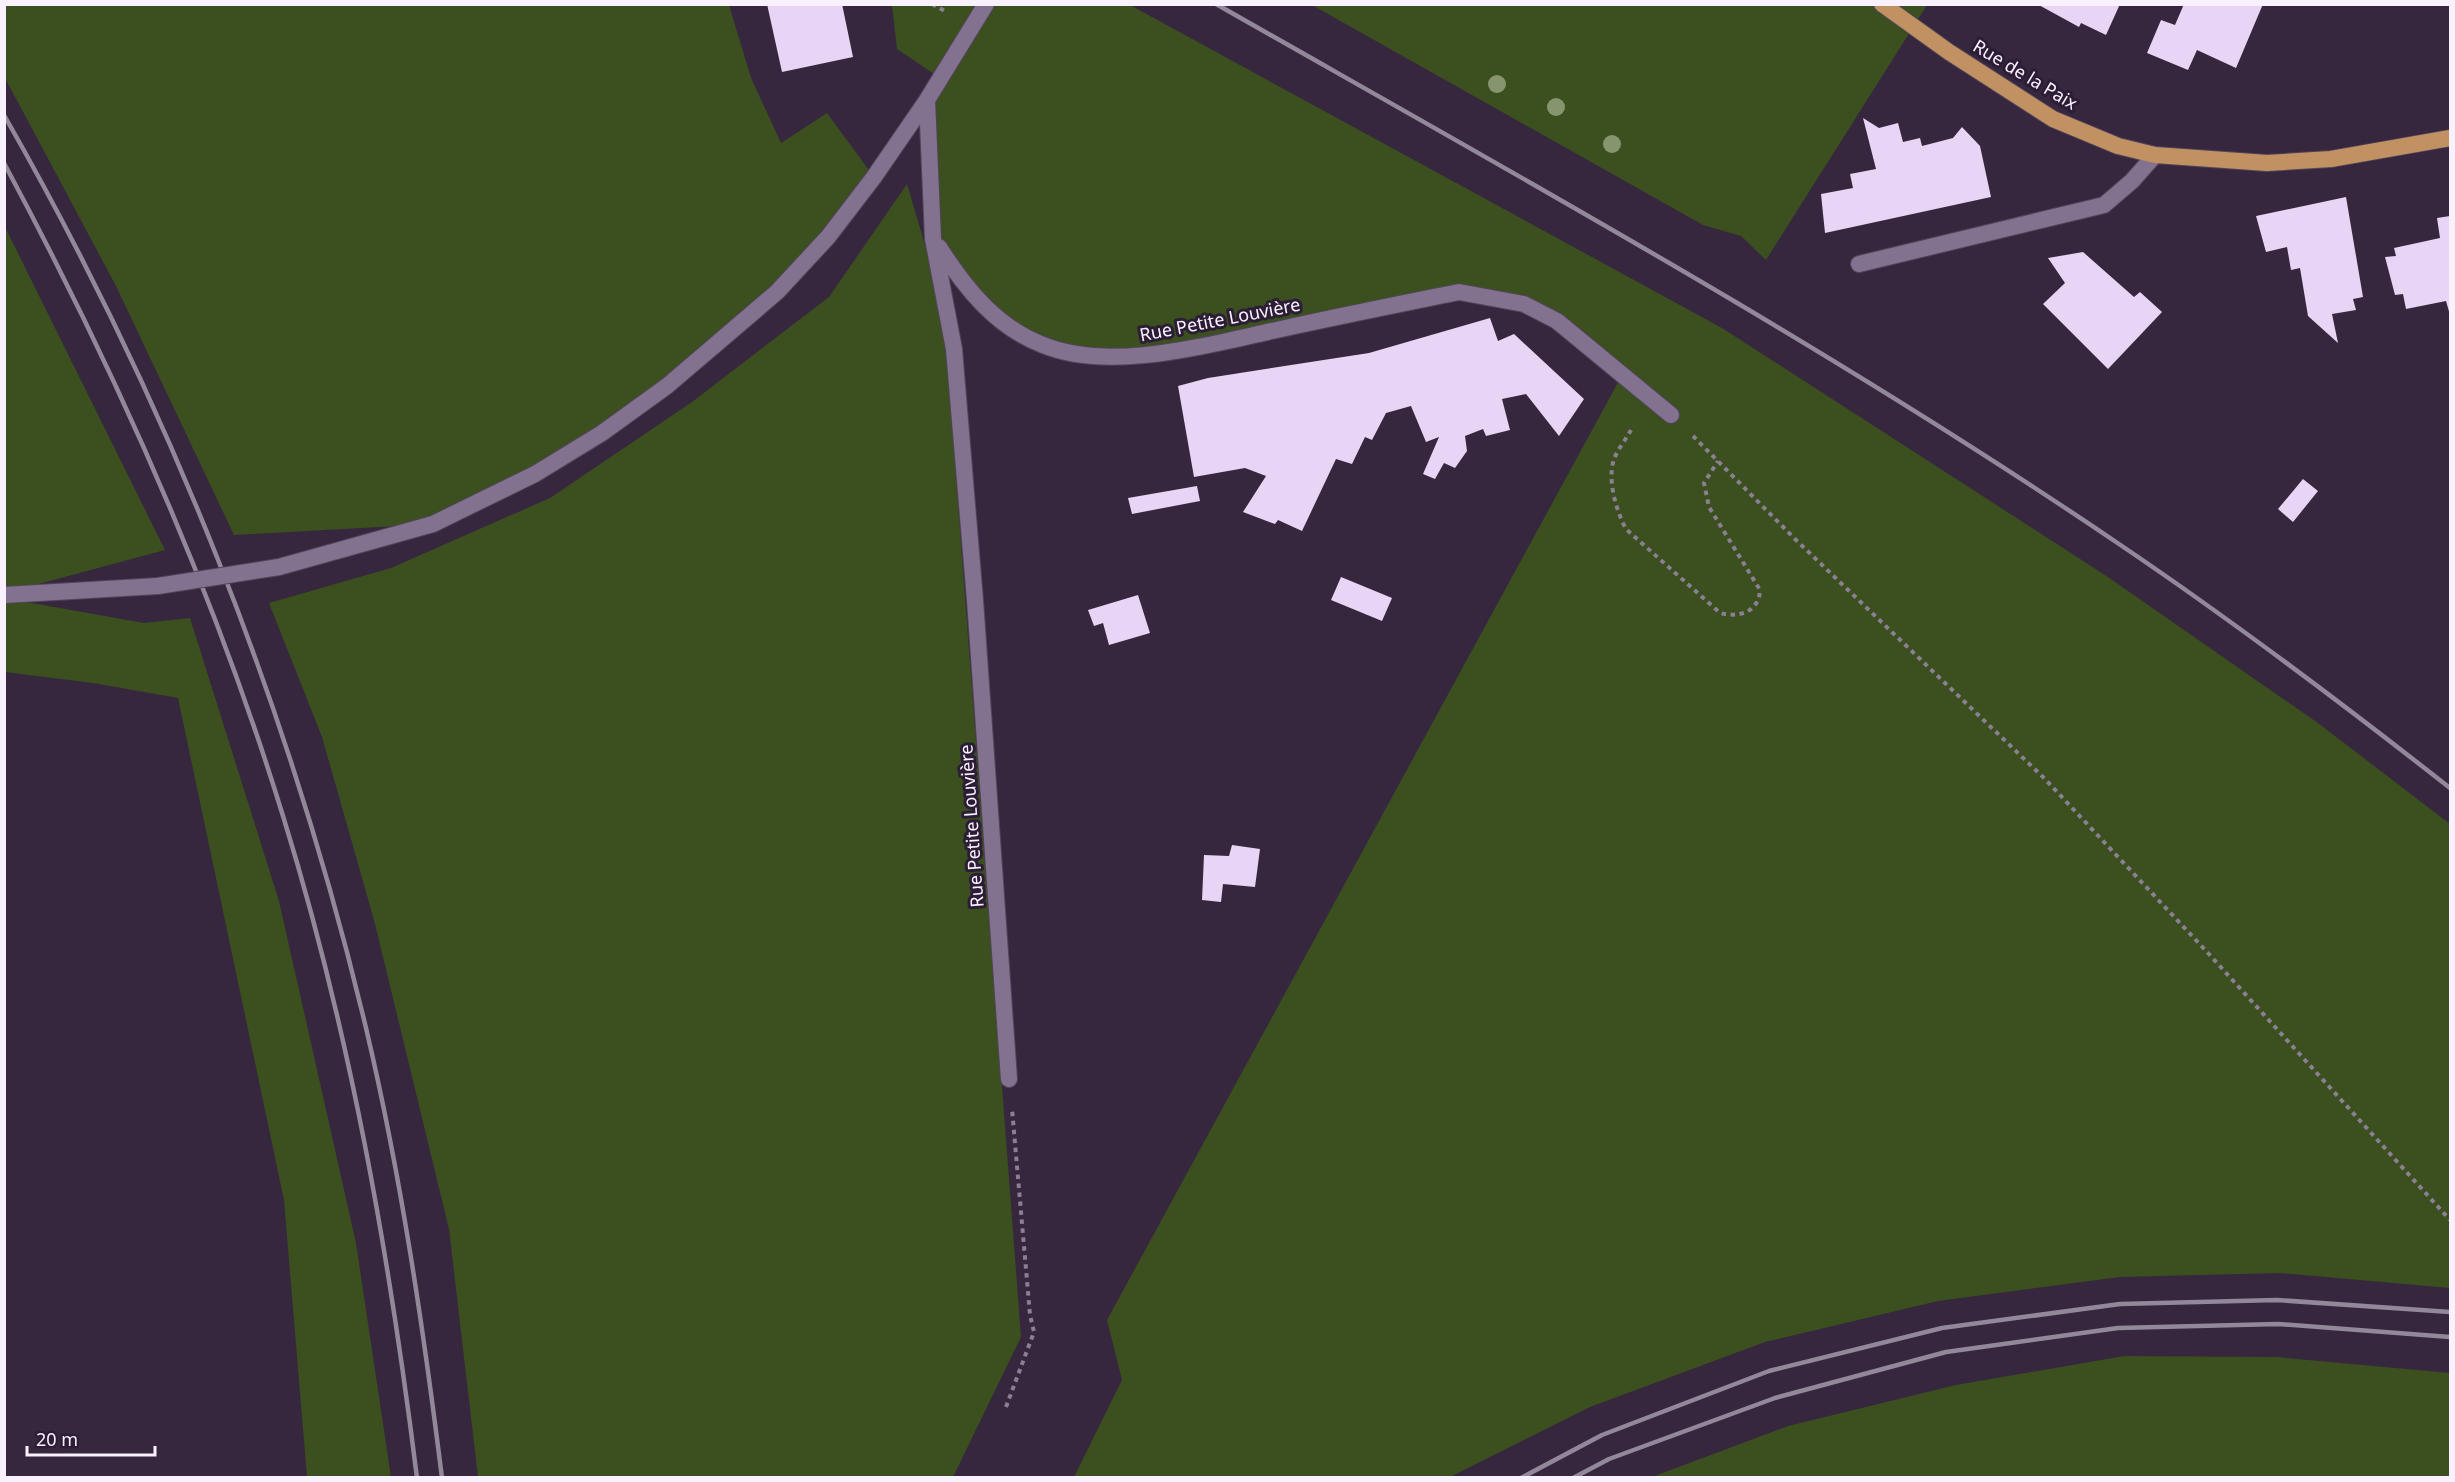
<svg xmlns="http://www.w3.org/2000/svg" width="2455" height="1482" font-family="'Noto Sans',sans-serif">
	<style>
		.green { fill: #3b4f1f }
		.building { fill: #e8d5f5 }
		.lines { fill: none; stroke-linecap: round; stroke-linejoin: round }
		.minor-casing { stroke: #52455a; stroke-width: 18 }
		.primary-casing { stroke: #52455a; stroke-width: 18 }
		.path { stroke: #8b7f92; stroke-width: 4; stroke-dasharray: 4.5 4.5; stroke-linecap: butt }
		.minor { stroke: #83728f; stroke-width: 16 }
		.primary { stroke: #c19161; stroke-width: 16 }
		.rail { stroke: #93879a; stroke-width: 4.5 }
		.minor-bridge-casing { stroke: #52455a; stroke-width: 18; stroke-linecap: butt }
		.minor-bridge { stroke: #83728f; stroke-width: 16 }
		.tree { fill: #86956e }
		.labels { text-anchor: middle; stroke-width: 6; stroke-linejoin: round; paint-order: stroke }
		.street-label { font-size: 18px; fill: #f9f1fe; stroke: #2b1d35 }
	</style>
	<rect width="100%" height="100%" fill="#36273f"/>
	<path class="green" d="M5 5H729L751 78 781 143 827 113 874 177 777 292 602 433 433 524 234 535 116 286 5 78Z
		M892 5H1130L1722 328 2105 575 2318 723 2450 824V1288L2279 1273 2120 1277 1938 1301 1765 1342 1590 1407 1450 1477H1074L1122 1380 1107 1320 1621 377 1556 321 1487 295 1099 357 1007 325 933 239 927 100 940 78 897 49Z
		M1312 5H1927L1766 260 1741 236 1703 225Z
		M907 184 930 262 946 346 1021 1337 953 1477H478L449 1229 374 920 322 737 269 603 391 568 550 498 692 402 829 297Z
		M4 225 165 550 5 593H4Z
		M4 598 144 623 190 618 279 901 356 1243 391 1477H307L284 1200 178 698 93 683 5 672Z
		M2124 1356 2276 1357 2450 1373V1477H1652L1788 1426 1956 1385Z"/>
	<path class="building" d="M767 4H842L853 57 782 72Z
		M2037 4H2120L2106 35 2081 23 2079 27Z
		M2184 4H2263L2236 68 2197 50 2188 70 2147 53 2161 20 2175 25Z
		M1863 118 1879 128 1898 123 1903 142 1920 138 1922 146 1953 138 1962 127 1980 146 1991 197 1825 233 1821 194 1853 188 1850 174 1876 169Z
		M2346 197 2363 297 2353 299 2356 310 2332 314 2338 343 2308 316 2300 268 2291 270 2287 247 2266 252 2256 216Z
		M2450 216V315L2446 301 2406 309 2403 294 2395 295 2385 257 2396 256 2394 248 2440 238 2437 218Z
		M2083 252 2134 297 2140 292 2162 312 2108 369 2043 304 2065 283 2048 258Z
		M1490 318 1498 341 1514 334 1584 399 1559 436 1526 394 1502 399 1510 430 1486 436 1483 429 1465 436 1467 451 1455 468 1444 463 1435 479 1423 474 1439 437 1426 442 1411 406 1386 413 1372 440 1365 437 1352 464 1336 459 1302 531 1278 520 1275 524 1243 512 1266 476 1245 468 1194 477 1178 386 1208 378 1369 353Z
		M2303 479 2318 491 2293 522 2278 509Z
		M1197 486 1200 501 1132 514 1128 498Z
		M1341 577 1392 598 1382 621 1331 600Z
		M1138 595 1150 633 1109 645 1103 623 1094 626 1088 610Z
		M1232 845 1260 849 1255 887 1223 884 1221 902 1202 900 1204 855 1229 856Z"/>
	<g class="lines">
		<g class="minor-casing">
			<path id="minor" d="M927 100 933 239 954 349 975 600 1009 1079
				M939 247C965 288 996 327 1043 345 1112 373 1210 344 1281 329 1340 316 1400 304 1459 292L1524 304 1557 321 1671 415
				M1859 264 2104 205 2132 181 2155 155
				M279 567 433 524 535 474 602 433 667 386 777 292 828 237 874 177 927 100 986 4
				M4 595 158 586"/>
		</g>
		<g class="primary-casing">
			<path id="primary" d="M1882 4 1949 52 2053 119 2118 146 2155 155 2267 163 2331 159 2450 138"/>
		</g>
		<path class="path" d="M932 4 945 11
			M1631 430C1626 439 1618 449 1614 459 1607 480 1616 510 1626 529L1720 613C1739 618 1759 612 1760 590L1709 507 1704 483 1718 461
			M1693 436 1795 539 2045 779 2208 953 2450 1220
			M1006 1407 1034 1332 1030 1315 1012 1109"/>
		<use href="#minor" class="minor"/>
		<use href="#primary" class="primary"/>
		<path class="rail" d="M1216 4C1520 177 1829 347 2119 544 2233 621 2343 704 2450 788
			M4 115C167 400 290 709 366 1028 401 1176 423 1326 442 1478
			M4 163C116 372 213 588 283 816 350 1032 389 1253 417 1478
			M1521 1478 1602 1435 1769 1371 1942 1328 2120 1304 2277 1300 2450 1312
			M1573 1478 1609 1459 1775 1398 1946 1352 2118 1328 2278 1324 2450 1337"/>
		<g class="minor-bridge-casing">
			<path id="minor-bridge" d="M158 586 279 567"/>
		</g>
		<use href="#minor-bridge" class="minor-bridge"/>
	</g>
	<g class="tree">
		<circle cx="1497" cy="84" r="9"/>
		<circle cx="1556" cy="107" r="9"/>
		<circle cx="1612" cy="144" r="9"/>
	</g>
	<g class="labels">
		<g class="street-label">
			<text transform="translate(2025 75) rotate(31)" y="6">Rue de la Paix</text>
			<text transform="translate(1220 320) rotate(-11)" y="6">Rue Petite Louvière</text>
			<text transform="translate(972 826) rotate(-94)" y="6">Rue Petite Louvière</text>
		</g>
	</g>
	<rect width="2455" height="1482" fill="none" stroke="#f9f1fe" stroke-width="12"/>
	<path d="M27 1446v9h128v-9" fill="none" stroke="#f9f1fe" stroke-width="3"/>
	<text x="36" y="1446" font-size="18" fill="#f9f1fe" stroke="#2b1d35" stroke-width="4.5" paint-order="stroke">20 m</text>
</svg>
